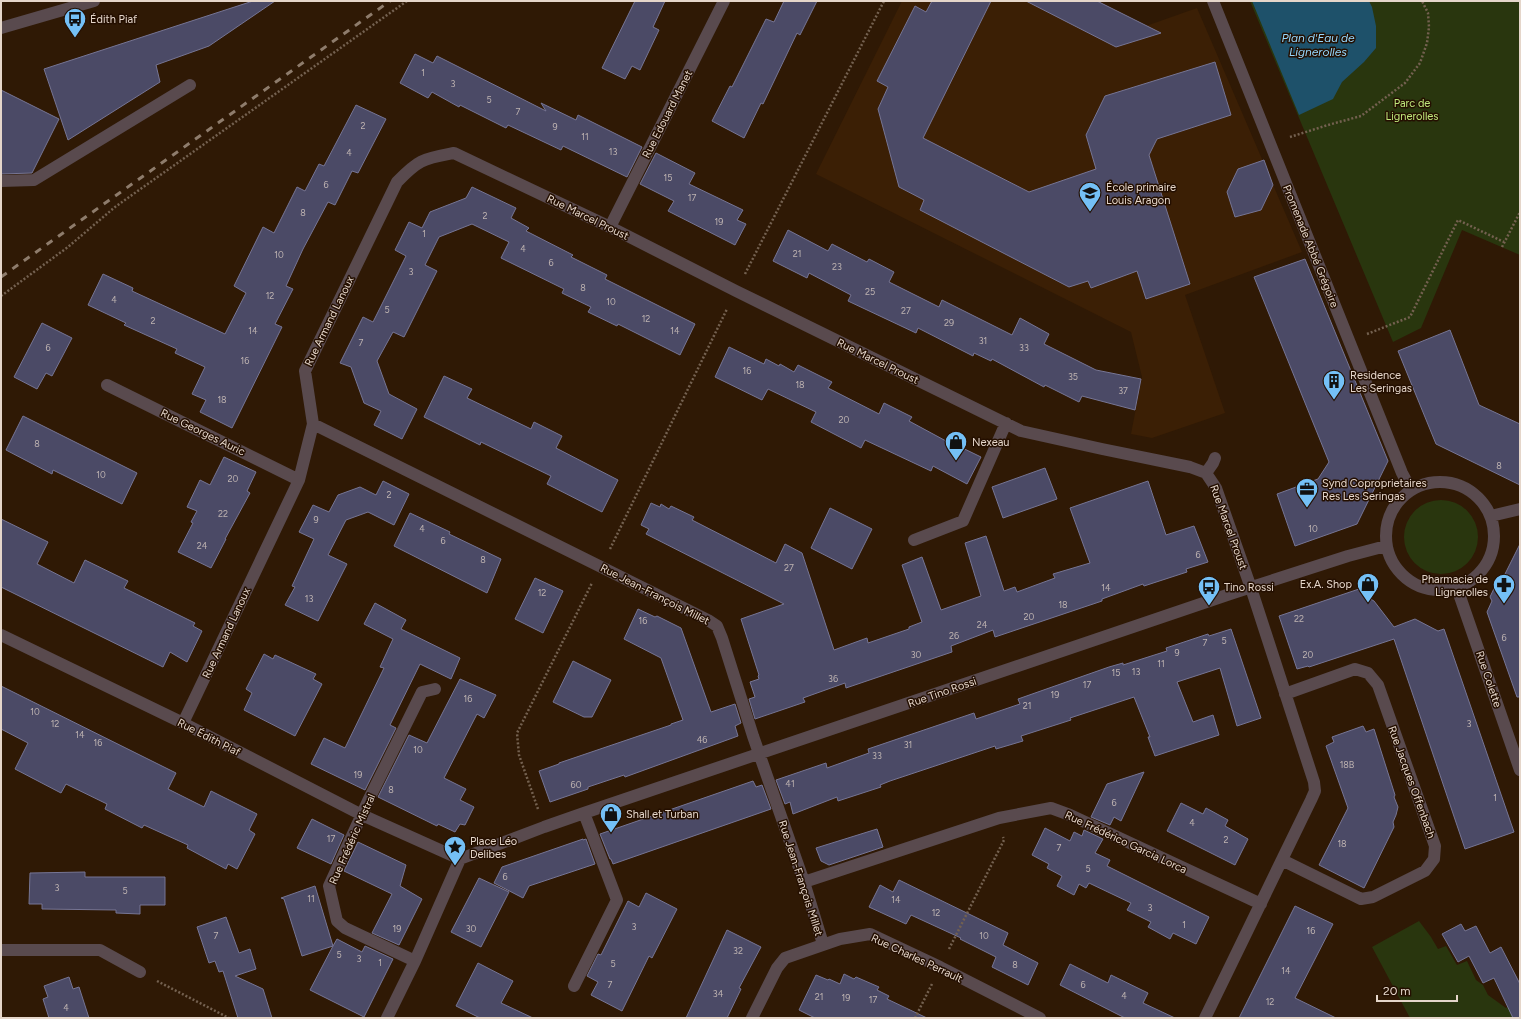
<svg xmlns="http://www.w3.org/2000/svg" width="1521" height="1019" font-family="Figtree,sans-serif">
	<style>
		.built { fill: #3b1f05 }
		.green { fill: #29360e }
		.water { fill: #1e516a }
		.building { fill: #4b4a66; stroke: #767594 }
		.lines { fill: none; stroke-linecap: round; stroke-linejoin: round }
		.path { stroke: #746150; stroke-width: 2.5; stroke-dasharray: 2 2; stroke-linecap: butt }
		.minor { stroke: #594a4e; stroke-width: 12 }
		.rail { stroke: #8e7c6c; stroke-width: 3; stroke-dasharray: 7 7; stroke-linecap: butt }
		.labels { text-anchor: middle; stroke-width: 3; stroke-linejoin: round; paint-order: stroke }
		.number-label { font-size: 9px; fill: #beb3b1 }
		.poi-label { font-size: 11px; fill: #e5d6ca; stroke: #240f00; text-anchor: start }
		.park-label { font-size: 11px; fill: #bfe87b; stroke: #240f00 }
		.street-label { font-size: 11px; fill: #e5d6ca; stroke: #240f00 }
		.water-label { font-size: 12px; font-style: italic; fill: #95d8fe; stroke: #240f00 }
	</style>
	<rect width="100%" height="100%" fill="#2f1905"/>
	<path class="built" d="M902 1H1097L1146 26 1197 8 1302 252 1185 295 1225 413 1152 438 1131 434 1142 377 1131 332 816 174Z"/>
	<path class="green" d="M1250 1H1520V255L1462 230 1421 328 1393 342Z
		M1404 537a37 37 0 1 1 74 0a37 37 0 1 1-74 0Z
		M1419 921 1431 937 1438 949 1446 946 1457 965 1467 961 1476 980 1483 985 1488 995 1506 1008 1520 1001V1018H1410L1372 947Z"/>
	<path class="water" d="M1252 1H1369L1372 7 1376 26V48L1364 62 1342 82 1333 99 1299 115Z"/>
	<path class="building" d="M253 1H275L209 46 156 65 160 82 68 140 44 69Z
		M635 1H665L653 27 659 30 640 70 632 66 625 79 602 68Z
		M784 1H817L800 35 797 33 763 104 761 103 744 138 712 121 730 86 732 87 766 19 774 22Z
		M932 1H991L923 138 1029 192 1096 169 1086 135 1105 96 1215 62 1231 115 1157 139 1149 155 1190 284 1146 299 1137 271 1091 288 1088 281 1069 287 920 210 924 200 899 187 878 109 888 87 877 81 915 6 926 12Z
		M1026 1H1097L1161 33 1116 47Z
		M415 54 433 63 437 56 546 111 541 103 576 120 578 115 642 147 627 177 563 146 561 150 508 125 506 128 460 105 459 107 432 92 428 98 400 83Z
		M1 90 59 119 32 173 1 174Z
		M356 105 386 119 358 173 352 171 335 205 328 202 303 249 286 286 293 289 275 324 282 327 232 428 200 412 206 400 192 394 205 367 175 353 177 349 124 325 126 323 88 305 103 274 133 288 132 291 225 334 246 293 234 286 263 227 274 233 297 187 305 191 319 164 324 166Z
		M656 153 695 173 689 184 743 210 737 220 746 224 735 245 668 211 674 201 640 184Z
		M1264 160 1273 185 1261 210 1235 217 1227 192 1238 169Z
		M472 187 516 208 511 218 529 228 526 231 573 255 571 257 607 275 605 279 695 324 680 355 618 324 617 326 588 312 591 307 562 293 564 289 501 258 509 242 472 224 439 237 425 265 437 271 404 337 393 332 377 361 389 394 417 409 402 439 374 425 381 411 364 403 351 367 340 363 363 317 373 322 406 256 395 250 409 222 422 228 430 212 466 198Z
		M788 230 828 251 832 244 867 262 869 259 894 272 889 282 939 307 942 300 1012 335 1020 318 1049 334 1044 344 1096 370 1141 379 1135 410 1082 396 1079 402 1045 385 1044 387 992 359 991 361 974 353 973 356 918 328 916 333 848 301 851 295 809 273 807 278 773 261Z
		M1305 259 1388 461 1357 524 1295 546 1277 494 1318 479 1329 462 1254 277Z
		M42 323 72 338 52 376 46 373 37 389 14 377Z
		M1450 330 1479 405 1520 424V485L1436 444 1398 351Z
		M729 347 764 364 766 359 779 366 780 364 794 372 798 365 832 382 828 388 879 414 884 403 912 417 909 421 946 441V440L981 457 967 484 933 466 931 471 865 440 861 448 811 422 816 412 768 389 762 400 715 377Z
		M444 376 472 389 467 398 531 429 534 422 562 436 556 448 618 480 602 512 547 484 551 476 481 442 480 445 424 417Z
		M23 416 137 473 122 504 53 470 52 474 6 450Z
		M224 457 256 472 247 491 250 493 225 539H226L211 568 178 552 193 523 191 522 197 511 187 507 200 480 210 485Z
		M1045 468 1057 499 1003 518 992 487Z
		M383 481 409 494 394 525 368 512 346 520 328 555 347 564 318 621 285 605 295 587 292 586 314 539 299 532 313 505 329 512 338 495 360 487 376 495Z
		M1148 481 1166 535 1194 526 1208 562 1186 569 1187 572 1144 586 1143 584 1102 599V601L995 637 993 630 951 646 952 652 846 688 845 683 803 698 805 702 755 719 749 699 755 697 750 682 759 679 758 676 759 675 741 619 784 604 646 534 649 529 641 525 651 503 660 507 661 504 669 509 671 506 694 517 692 520 776 563 785 544 802 553 834 650 867 638 868 643 909 629V627L922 622 902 565 922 557 941 610 981 596 965 543 986 536 1004 591 1015 587 1017 592 1055 578 1053 574 1090 563 1070 508Z
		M830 508 872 529 852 569 811 548Z
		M410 513 450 532 449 534 501 559 487 593 394 546Z
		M1 519 48 542 37 564 74 583 85 560 128 581 124 588 195 623 193 626 202 631 187 662 170 652 163 667 1 587Z
		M1520 544V697H1517L1487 612 1492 601 1490 597 1498 580H1502Z
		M535 578 563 591 543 633 515 619Z
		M1362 588 1365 596 1374 601 1394 627 1415 619 1438 631 1444 629 1514 832 1465 849 1394 639 1309 667 1308 666 1297 669 1279 616Z
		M375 603 406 620 401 629 460 658 451 679 420 664 390 725 396 728 365 790 311 764 324 738 345 748 384 668 380 667 393 639 364 624Z
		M638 609 655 617 657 616 681 628 711 712 735 704 741 723 735 726 738 736 625 777 624 775 588 787V789L550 802 539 771 559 764V763L671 725V724L683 720 661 658 624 639Z
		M1231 629 1261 718 1237 726 1220 668 1177 682 1193 722 1213 715 1219 735 1155 756 1148 737H1150L1134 697 1070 718 1071 720 1021 736 1023 741 996 749 995 746 890 781 880 785 881 787 838 801 837 797 793 814 790 802 785 804 776 780 826 763 827 768 869 753 868 749 974 713 976 719 1020 704 1018 699 1109 667 1123 663V665L1167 651 1166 648 1208 634 1209 636Z
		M264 654 273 659 275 655 316 674 313 679 322 684 295 736 244 710 252 693 246 689Z
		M573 661 611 680 592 717H584L553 702Z
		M460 679 496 695 484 718 477 714 444 778 466 789 460 800 474 807 465 825 460 824 455 832 438 824 437 826 378 797 409 735 427 743Z
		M1 686 176 773 168 789 204 807 211 791 257 814 249 830 255 834 237 869 228 864 226 869 187 848 188 845 144 825 142 828 105 809 107 804 66 784 61 793 15 769 28 743 1 729Z
		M1363 726 1366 732 1374 729 1395 795 1394 797 1398 807 1396 815 1393 822 1394 827 1364 888 1319 865 1348 808 1326 746 1334 742 1332 737Z
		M1144 772 1121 821 1114 817 1110 825 1091 817 1107 784Z
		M753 781 756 787 762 785 771 809 613 864 611 859H610L600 834Z
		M1181 803 1203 814 1206 808 1228 820 1225 826 1248 839 1235 865 1167 831Z
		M312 819 344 835 331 864 297 848Z
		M1045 828 1070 841 1074 832 1082 836 1084 830 1103 839 1095 853 1110 860 1107 866 1209 917 1196 944 1173 933 1170 939 1148 927 1151 922 1127 910 1131 903 1089 883 1086 888 1079 884 1074 895 1057 886 1062 876 1047 868 1049 864 1032 855Z
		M877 829 883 847 829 865 821 861 816 848Z
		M583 839V840L586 839 595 864 529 886 523 898 494 883 502 867Z
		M358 842 406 865 400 886 422 899 399 945 372 933 392 894 344 871Z
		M85 872V877H165V905H140V914L116 913V910L42 909V904H29L30 873Z
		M479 878 509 892 481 947 451 932Z
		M899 880 1008 933 1003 945 1038 963 1028 985 992 967 996 957 960 939 961 938 911 915 906 924 869 907 880 885 893 892Z
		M315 886 333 946 337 939 362 952 365 946 393 959 364 1017 310 990 333 946 302 956 284 899 281 898Z
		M646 893 677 909 652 958 649 956 622 1011 591 995 598 982 587 976 598 954 601 955 628 901 639 907Z
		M1295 906 1333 924 1295 998 1336 1018H1239Z
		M226 917 239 953 250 949 256 969 235 976 263 989 272 1018H238L223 971 219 972 215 961 209 963 197 927Z
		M1461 924 1465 931 1476 926 1490 953 1501 947 1520 984V1018H1513L1494 978 1483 983 1469 956 1458 962 1442 934Z
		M727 930 761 947 739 988 741 989 727 1018H686Z
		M478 963 513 981 501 1003 533 1018H480L456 1006Z
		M1070 964 1108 983 1111 975 1148 993 1143 1003 1175 1018H1125L1060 985Z
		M844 974 854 979 856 977 879 987 877 990 889 996 887 999 927 1018H815L799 1010 816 975 828 980 829 979 840 984Z
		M69 977 73 989 79 987 89 1018H49L43 999 48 997 44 986Z"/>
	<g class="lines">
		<path class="path" d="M1290 137 1328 125 1361 116 1405 83 1420 63 1427 43 1429 27 1428 13 1422 1
			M1502 247 1520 212
			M745 274 884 1
			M1 296 68 247 115 207 407 1
			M1367 334 1410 317 1458 220 1504 242
			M610 549 727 309
			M538 809 519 755 517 733 592 583
			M949 949 1004 840 1003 837
			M157 981 229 1018
			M915 1018 932 984"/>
		<path class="minor" d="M1213 1 1402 473 1411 490
			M1 28 94 1
			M1 181 34 180 190 85
			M610 227 724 1
			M107 385 299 480
			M313 424 708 620 717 626 722 638 753 736 804 882 823 944
			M1206 473 1213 463 1215 458
			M1386 536a54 54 0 1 1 108 0a54 54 0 1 1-108 0Z
			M1491 516 1520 509
			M914 540 963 521 1006 423
			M1457 588 1520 770
			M1 635 183 723 362 815 460 859
			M183 723 299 480 313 424 305 371 397 182C419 159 423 159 454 153L610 227 736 291 1021 431 1102 449 1190 467 1206 473 1216 488 1251 588 1314 782 1315 791 1311 800 1205 1018
			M1282 860 1361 899 1373 897 1425 871 1434 859 1435 846 1378 685 1368 673 1355 669 1285 694
			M804 882 999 818 1051 808 1070 815 1261 904
			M1 950H100L140 972
			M415 961 345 928 337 921 329 886 368 801 422 692 435 689
			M574 986 617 900 584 813
			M387 1018 415 961 460 859 544 827 584 813 1230 594 1348 556 1386 546
			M752 1018 777 968 785 958 840 939 870 934 940 967 1040 1018"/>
		<path class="rail" d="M1 277 390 1"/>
	</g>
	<defs>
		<g id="bus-pin" transform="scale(1.15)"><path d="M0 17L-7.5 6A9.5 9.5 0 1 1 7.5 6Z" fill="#74c0f6" stroke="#240f00"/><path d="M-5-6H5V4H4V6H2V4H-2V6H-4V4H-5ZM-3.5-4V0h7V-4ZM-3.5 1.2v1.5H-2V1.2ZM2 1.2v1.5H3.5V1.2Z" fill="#111"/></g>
		<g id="school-pin" transform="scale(1.15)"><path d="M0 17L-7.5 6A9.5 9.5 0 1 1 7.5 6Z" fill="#74c0f6" stroke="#240f00"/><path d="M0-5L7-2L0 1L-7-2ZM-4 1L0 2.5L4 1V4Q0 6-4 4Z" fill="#111"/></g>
		<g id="building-pin" transform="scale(1.15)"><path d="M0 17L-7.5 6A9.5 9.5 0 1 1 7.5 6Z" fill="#74c0f6" stroke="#240f00"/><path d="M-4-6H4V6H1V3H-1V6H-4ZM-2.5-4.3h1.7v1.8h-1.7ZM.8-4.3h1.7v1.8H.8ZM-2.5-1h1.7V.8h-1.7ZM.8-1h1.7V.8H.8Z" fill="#111"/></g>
		<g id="shop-pin" transform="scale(1.15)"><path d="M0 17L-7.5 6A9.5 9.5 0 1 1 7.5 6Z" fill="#74c0f6" stroke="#240f00"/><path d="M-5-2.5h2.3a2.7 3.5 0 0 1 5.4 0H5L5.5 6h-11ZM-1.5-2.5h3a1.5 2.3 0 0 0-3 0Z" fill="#111"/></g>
		<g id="office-pin" transform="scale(1.15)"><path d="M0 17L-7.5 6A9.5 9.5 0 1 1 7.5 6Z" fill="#74c0f6" stroke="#240f00"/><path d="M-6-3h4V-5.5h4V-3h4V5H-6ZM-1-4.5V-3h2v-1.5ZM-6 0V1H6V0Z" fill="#111"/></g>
		<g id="pharmacy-pin" transform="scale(1.15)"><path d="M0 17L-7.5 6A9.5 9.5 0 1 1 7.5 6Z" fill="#74c0f6" stroke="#240f00"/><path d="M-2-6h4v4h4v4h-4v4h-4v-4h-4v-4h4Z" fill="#111"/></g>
		<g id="sight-pin" transform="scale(1.15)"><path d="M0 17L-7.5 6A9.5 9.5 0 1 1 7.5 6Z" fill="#74c0f6" stroke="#240f00"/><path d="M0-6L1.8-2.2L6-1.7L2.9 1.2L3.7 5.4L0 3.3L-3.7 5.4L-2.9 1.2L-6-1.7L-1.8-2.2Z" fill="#111"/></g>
	</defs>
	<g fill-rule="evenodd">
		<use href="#bus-pin" x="75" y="19"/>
		<use href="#school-pin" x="1090" y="193"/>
		<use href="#building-pin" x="1334" y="381"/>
		<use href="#shop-pin" x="956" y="442"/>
		<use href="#office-pin" x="1307" y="489"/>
		<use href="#shop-pin" x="1368" y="584"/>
		<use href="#pharmacy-pin" x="1504" y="585"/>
		<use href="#bus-pin" x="1209" y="587"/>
		<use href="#shop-pin" x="611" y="814"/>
		<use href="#sight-pin" x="455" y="847"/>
	</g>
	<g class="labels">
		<g class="number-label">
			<text x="423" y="76">1</text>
			<text x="453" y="87">3</text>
			<text x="489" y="103">5</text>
			<text x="518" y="115">7</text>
			<text x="363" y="129">2</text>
			<text x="555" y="130">9</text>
			<text x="585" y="140">11</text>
			<text x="613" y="155">13</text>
			<text x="349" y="156">4</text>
			<text x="668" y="181">15</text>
			<text x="326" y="188">6</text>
			<text x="692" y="201">17</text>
			<text x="303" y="216">8</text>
			<text x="485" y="219">2</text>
			<text x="719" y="225">19</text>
			<text x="424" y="237">1</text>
			<text x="523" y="252">4</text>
			<text x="797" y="257">21</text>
			<text x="279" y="258">10</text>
			<text x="551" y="266">6</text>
			<text x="837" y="270">23</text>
			<text x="411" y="275">3</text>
			<text x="583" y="291">8</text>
			<text x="870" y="295">25</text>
			<text x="270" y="299">12</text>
			<text x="114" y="303">4</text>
			<text x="611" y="305">10</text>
			<text x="387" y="313">5</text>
			<text x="906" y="314">27</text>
			<text x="646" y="322">12</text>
			<text x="153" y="324">2</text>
			<text x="949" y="326">29</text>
			<text x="253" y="334">14</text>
			<text x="675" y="334">14</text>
			<text x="983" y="344">31</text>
			<text x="361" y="346">7</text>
			<text x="48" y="351">6</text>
			<text x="1024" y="351">33</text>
			<text x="245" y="364">16</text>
			<text x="747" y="374">16</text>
			<text x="1073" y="380">35</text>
			<text x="800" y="388">18</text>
			<text x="1123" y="394">37</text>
			<text x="222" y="403">18</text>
			<text x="844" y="423">20</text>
			<text x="37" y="447">8</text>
			<text x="1499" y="469">8</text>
			<text x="101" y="478">10</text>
			<text x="233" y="482">20</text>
			<text x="389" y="498">2</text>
			<text x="223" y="517">22</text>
			<text x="316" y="523">9</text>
			<text x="422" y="532">4</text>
			<text x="1313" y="532">10</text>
			<text x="443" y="544">6</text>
			<text x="202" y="549">24</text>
			<text x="1198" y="558">6</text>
			<text x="483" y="563">8</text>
			<text x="789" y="571">27</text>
			<text x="1106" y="591">14</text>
			<text x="542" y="596">12</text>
			<text x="309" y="602">13</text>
			<text x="1063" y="608">18</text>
			<text x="1029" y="620">20</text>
			<text x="1299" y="622">22</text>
			<text x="643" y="624">16</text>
			<text x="982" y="628">24</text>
			<text x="954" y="639">26</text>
			<text x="1504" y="641">6</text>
			<text x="1224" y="644">5</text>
			<text x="1205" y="646">7</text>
			<text x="1177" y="656">9</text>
			<text x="916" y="658">30</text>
			<text x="1308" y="658">20</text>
			<text x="1161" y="667">11</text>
			<text x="1136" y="675">13</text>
			<text x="1116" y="676">15</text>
			<text x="833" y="682">36</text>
			<text x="1087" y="688">17</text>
			<text x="1055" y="698">19</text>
			<text x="468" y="702">16</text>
			<text x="1027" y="709">21</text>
			<text x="35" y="715">10</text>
			<text x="55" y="727">12</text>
			<text x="1469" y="727">3</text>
			<text x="80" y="738">14</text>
			<text x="702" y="743">46</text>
			<text x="98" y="746">16</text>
			<text x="908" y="748">31</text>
			<text x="418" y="753">10</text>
			<text x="877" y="759">33</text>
			<text x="1347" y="768">18B</text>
			<text x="358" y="778">19</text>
			<text x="790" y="787">41</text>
			<text x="576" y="788">60</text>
			<text x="391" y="793">8</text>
			<text x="1495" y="801">1</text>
			<text x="1114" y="806">6</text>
			<text x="1192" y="826">4</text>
			<text x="331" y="842">17</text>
			<text x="1226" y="843">2</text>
			<text x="1342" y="847">18</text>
			<text x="1059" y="851">7</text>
			<text x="1088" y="872">5</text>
			<text x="505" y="880">6</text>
			<text x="57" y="891">3</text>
			<text x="125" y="894">5</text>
			<text x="311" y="902">11</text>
			<text x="896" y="903">14</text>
			<text x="1150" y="911">3</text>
			<text x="936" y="916">12</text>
			<text x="1184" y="928">1</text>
			<text x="634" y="930">3</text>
			<text x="397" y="932">19</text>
			<text x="471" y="932">30</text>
			<text x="1311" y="934">16</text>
			<text x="216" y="939">7</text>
			<text x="984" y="939">10</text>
			<text x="738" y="954">32</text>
			<text x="339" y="958">5</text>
			<text x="359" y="962">3</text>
			<text x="380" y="966">1</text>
			<text x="613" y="967">5</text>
			<text x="1015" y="968">8</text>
			<text x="1286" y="974">14</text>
			<text x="610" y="988">7</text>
			<text x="1083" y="988">6</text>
			<text x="718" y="997">34</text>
			<text x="1124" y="999">4</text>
			<text x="819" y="1000">21</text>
			<text x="846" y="1001">19</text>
			<text x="873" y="1003">17</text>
			<text x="1270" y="1005">12</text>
			<text x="66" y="1011">4</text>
		</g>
		<g class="poi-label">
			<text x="90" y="23">Édith Piaf</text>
			<text x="1106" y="191">École primaire<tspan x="1106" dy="13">Louis Aragon</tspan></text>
			<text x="1350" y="379">Residence<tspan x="1350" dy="13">Les Seringas</tspan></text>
			<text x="972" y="446">Nexeau</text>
			<text x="1322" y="487">Synd Coproprietaires<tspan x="1322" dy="13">Res Les Seringas</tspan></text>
			<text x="1488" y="583" text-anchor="end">Pharmacie de<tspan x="1488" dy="13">Lignerolles</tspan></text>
			<text x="1352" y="588" text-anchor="end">Ex.A. Shop</text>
			<text x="1224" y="591">Tino Rossi</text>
			<text x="626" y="818">Shall et Turban</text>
			<text x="470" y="845">Place Léo<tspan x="470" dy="13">Delibes</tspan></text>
		</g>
		<g class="park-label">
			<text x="1412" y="107">Parc de<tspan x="1412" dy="13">Lignerolles</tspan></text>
		</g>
		<g class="street-label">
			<text transform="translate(667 114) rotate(-63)" y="4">Rue Edouard Manet</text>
			<text transform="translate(588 217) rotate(26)" y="4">Rue Marcel Proust</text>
			<text transform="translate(1311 246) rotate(68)" y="4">Promenade Abbé Grégoire</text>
			<text transform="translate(329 321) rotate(-64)" y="4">Rue Armand Lanoux</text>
			<text transform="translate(878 361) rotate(26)" y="4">Rue Marcel Proust</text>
			<text transform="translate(203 432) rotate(26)" y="4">Rue Georges Auric</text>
			<text transform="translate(1229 527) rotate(70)" y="4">Rue Marcel Proust</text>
			<text transform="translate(655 594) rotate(27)" y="4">Rue Jean-François Millet</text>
			<text transform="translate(226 633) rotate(-65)" y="4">Rue Armand Lanoux</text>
			<text transform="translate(1489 679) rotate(71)" y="4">Rue Colette</text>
			<text transform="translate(942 692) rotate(-19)" y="4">Rue Tino Rossi</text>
			<text transform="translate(209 737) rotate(27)" y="4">Rue Édith Piaf</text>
			<text transform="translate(1412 782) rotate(70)" y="4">Rue Jacques Offenbach</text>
			<text transform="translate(352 839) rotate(-66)" y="4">Rue Frédéric Mistral</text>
			<text transform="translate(1126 842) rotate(25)" y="4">Rue Frédérico Garcia Lorca</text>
			<text transform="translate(801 878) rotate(72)" y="4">Rue Jean-François Millet</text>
			<text transform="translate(917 958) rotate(25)" y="4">Rue Charles Perrault</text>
		</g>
		<g class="water-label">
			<text x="1318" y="42">Plan d'Eau de<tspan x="1318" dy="14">Lignerolles</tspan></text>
		</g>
	</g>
	<rect width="1521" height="1019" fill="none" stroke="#e5d6ca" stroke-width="4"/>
	<path d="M1377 995v6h80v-6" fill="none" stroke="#e5d6ca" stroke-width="2"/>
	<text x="1383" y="995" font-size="12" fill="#e5d6ca" stroke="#240f00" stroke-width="3" paint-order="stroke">20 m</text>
</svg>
